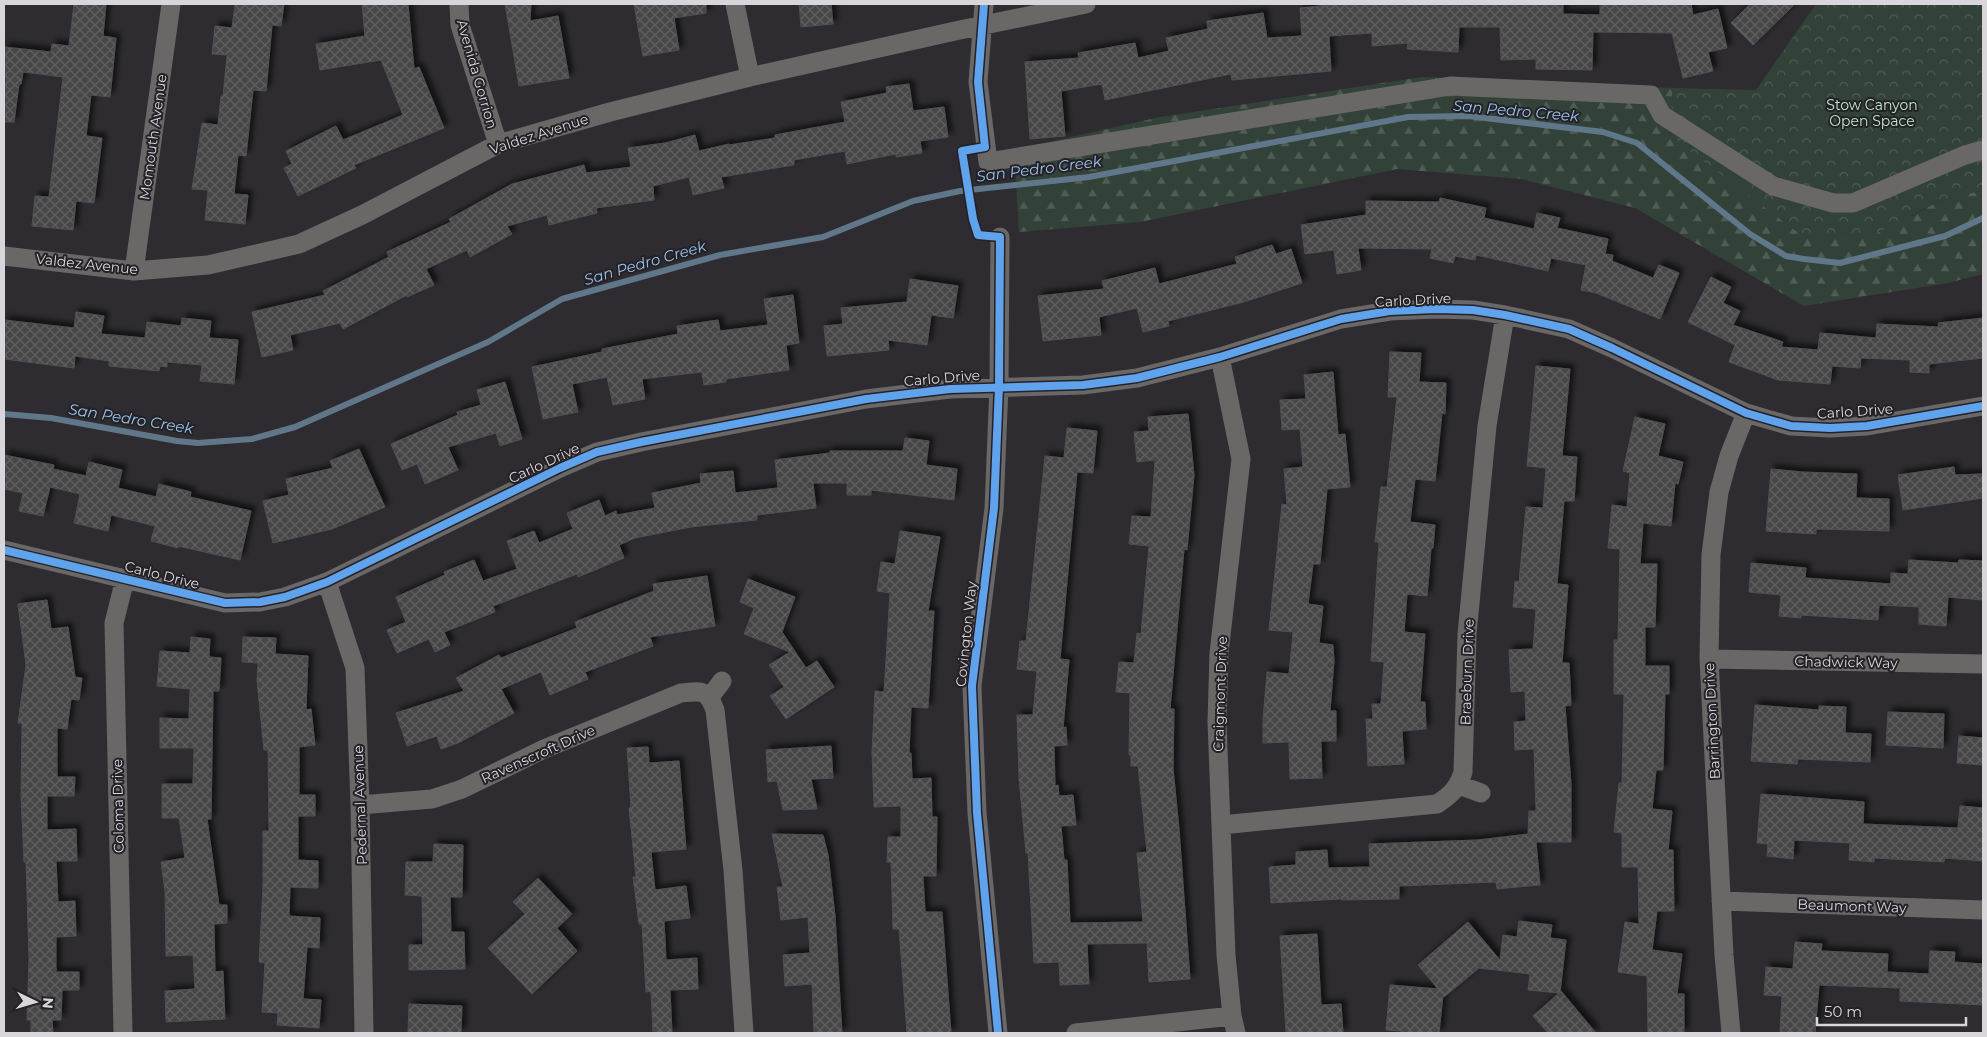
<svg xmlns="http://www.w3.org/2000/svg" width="1987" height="1037" font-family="Montserrat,sans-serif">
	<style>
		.forest { fill: url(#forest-firs) }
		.park { fill: url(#park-crowns) }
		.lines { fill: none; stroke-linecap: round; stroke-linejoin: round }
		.stream { stroke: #60778a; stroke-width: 6 }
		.building { fill: url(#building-cross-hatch); stroke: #514f50; filter: url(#shadow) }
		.minor { stroke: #696867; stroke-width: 19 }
		.cycleway-casing { stroke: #252127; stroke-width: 11 }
		.cycleway { stroke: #60a3ed; stroke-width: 8 }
		.labels { text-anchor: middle; stroke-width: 4; stroke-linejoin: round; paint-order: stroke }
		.street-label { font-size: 14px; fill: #d9d6db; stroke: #252127 }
		.park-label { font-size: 14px; fill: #b7ecc8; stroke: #252127 }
		.water-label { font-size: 15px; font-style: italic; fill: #96c4eb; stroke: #252127 }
	</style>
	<defs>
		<pattern id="forest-firs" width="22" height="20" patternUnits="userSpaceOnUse" patternTransform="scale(1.25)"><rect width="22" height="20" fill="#324238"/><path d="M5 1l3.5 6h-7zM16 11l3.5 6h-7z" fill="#4f5d54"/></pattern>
		<pattern id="park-crowns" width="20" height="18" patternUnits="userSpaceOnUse" patternTransform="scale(1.25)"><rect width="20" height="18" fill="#324238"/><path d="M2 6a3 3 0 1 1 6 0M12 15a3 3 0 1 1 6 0" fill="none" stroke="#4f5d54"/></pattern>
		<pattern id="building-cross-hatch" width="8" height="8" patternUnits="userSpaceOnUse" patternTransform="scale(1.25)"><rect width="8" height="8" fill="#474647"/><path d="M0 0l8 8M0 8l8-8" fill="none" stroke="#616061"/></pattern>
		<filter id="shadow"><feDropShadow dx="4.5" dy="-4.5" stdDeviation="2.5" flood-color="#0009"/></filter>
	</defs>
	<rect width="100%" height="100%" fill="#2e2c30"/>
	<path class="forest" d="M1422 77 1673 88 1669 135 1912 216 1939 201 1983 190V274L1948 283 1804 306 1635 208 1521 179 1397 169 1140 222 1019 232 1014 150 1160 117Z"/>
	<path class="park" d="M1816 4H1983V190L1939 201 1868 238 1829 240 1801 235 1669 135 1673 88 1756 90Z"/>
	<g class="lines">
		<path class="stream" d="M4 414 51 418 177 441 198 443 252 439 295 427 488 342 562 299 720 255 823 237 913 201 960 191 1089 177 1408 117 1468 116 1603 132 1637 143 1750 234 1786 256 1804 259 1840 263 1945 236 1983 218"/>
	</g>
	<path class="building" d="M74 4H106L103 36 116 38 110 97 91 95 86 136 102 138 94 203 76 201 73 230 32 226 35 196 49 197 63 77 23 72 21 84H19L14 122H4V47L51 52 52 44 69 46Z
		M235 4H284L281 26 272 25 266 91 253 90 246 156 238 155 234 194 248 195 245 224 205 220 208 190 192 189 202 123 218 125 221 96H223L227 55 212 54 215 26 232 28Z
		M362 4H408L414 69 419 67 444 128 354 165 356 168 298 196 284 168 292 164 286 151 336 126 343 140 403 115 381 60 320 70 316 44 365 36Z
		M505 4H531L530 21 558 16 569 78 519 86Z
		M634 4H706V13L674 18 679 50 643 56Z
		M799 4H831L833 24 801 27Z
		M1337 4H1432L1470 6V4H1563V14L1600 15V4H1691L1693 15 1718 9 1727 48 1708 52 1713 71 1683 78 1672 33 1593 32 1592 70 1536 69V59L1501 60 1500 27H1459L1458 52 1407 49 1408 43 1372 46V33L1329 36 1331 71 1232 80 1231 74 1105 100 1102 84 1061 91 1065 136 1030 139 1025 62 1079 58 1078 53 1135 43 1138 58 1169 51 1166 38 1208 29 1207 21 1263 13 1267 38 1302 36 1300 8Z
		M1750 4H1795L1753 45 1731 23Z
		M909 84 913 111 944 107 948 137 920 141 922 153 896 157V154L847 164 845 151 794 160V165L721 177 724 188 693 195 689 177 653 186 654 200 596 208 597 213 549 225 547 215 507 226 512 234 470 257 467 250 426 269 434 285 407 297V295L343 329 340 323 290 335 293 350 262 357 252 312 325 295 323 291 389 257 387 252 451 222 449 219 512 184 584 165 586 173 631 167 628 148 665 143 695 135 699 151 729 144V145L775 138V135L845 122 841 102 887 93 886 87Z
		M1440 198 1486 208 1484 218 1534 229 1537 213 1560 218 1557 228 1608 239 1605 254 1613 255 1612 261 1653 278 1659 265 1679 273 1660 319 1596 293 1581 290 1586 265 1551 258 1548 271 1476 255 1475 260 1455 256 1453 263 1430 258 1432 249 1358 248 1361 270 1337 274 1334 250 1305 254 1301 225 1366 215V201L1439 202Z
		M1272 245 1276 254 1291 249 1302 283 1244 302 1168 321 1169 326 1143 332 1137 308 1099 317 1101 335 1043 341 1038 296 1104 289 1102 281 1155 268 1159 284 1237 264 1235 257Z
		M1711 277 1731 287 1723 303 1740 311 1733 325 1783 342 1781 347 1818 350 1820 333 1876 338 1877 324 1939 327 1938 323 1983 318V358L1929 364V373L1910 372V360L1861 358 1860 368 1832 366 1830 384 1778 380 1729 362 1735 345 1688 322Z
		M910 279 958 286 953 318 931 315 927 345 888 340 889 350 827 356 824 326 843 324 841 308 907 302Z
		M793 295 799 343 786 345 789 370 726 379V382L704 385 702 372 642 379 645 399 613 405 607 377 572 384 578 412 543 419 532 367 602 352V349L678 334 677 326 718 320 720 331 768 325 764 299Z
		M76 312 104 316 101 334 145 338 147 322 181 326 182 318 211 321 209 338 238 340 234 384 200 381 202 365 167 362V367L160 366 159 371 109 366V361L75 356 74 368 4 359V320L74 328Z
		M1390 352 1421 353 1419 382 1446 383 1445 414 1442 413 1435 481 1415 479 1410 522 1435 525 1433 548H1431L1427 596 1407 594 1404 632 1425 634 1420 702H1425L1426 729 1402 731 1404 764 1368 766 1366 719H1373L1372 704H1381L1384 662 1371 661 1379 542H1375L1381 487H1387L1397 397H1388Z
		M1536 366 1570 369 1562 456 1577 457 1574 501H1564L1557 584 1568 585 1562 663H1569L1571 705 1565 706 1571 784V842H1536L1540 885 1497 889 1496 882 1399 886V899L1341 900V899L1271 903 1269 867 1296 865V852L1327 850 1328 868 1370 867 1369 844 1478 840 1528 834 1529 811H1536L1534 749 1515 750 1514 722 1526 721 1525 691 1511 692 1509 650 1533 649 1536 609 1513 607 1515 581 1519 582 1526 507 1543 508 1546 468 1527 466Z
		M1333 372 1338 435 1345 434 1350 487 1327 489 1320 564H1313L1308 604 1323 606 1319 643 1333 645 1334 661 1330 711H1336V741H1321L1322 778 1290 779 1289 742 1263 743V719L1267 672 1289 674 1293 632 1269 630 1282 504 1287 505 1284 469 1303 467 1300 429 1282 430 1280 400 1306 399 1304 375Z
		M505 382 522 439 500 446 496 433 448 447 458 470 425 484 417 464 402 470 391 444 458 415 457 412 481 405 477 390Z
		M1188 414 1194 475 1187 550 1184 549 1170 709H1174L1173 768 1179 829 1190 979 1149 982 1147 943 1087 944 1089 984 1060 985 1059 962 1034 963 1028 853H1026L1019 779 1017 715H1033L1037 671 1017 669 1020 641H1026L1045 456 1064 458 1067 428 1097 431 1093 473 1077 472 1060 659 1069 660 1063 728 1066 727 1067 745 1054 746 1055 786 1058 785 1059 796 1073 795 1076 825 1061 826 1064 860H1067L1070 923 1143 922 1137 853 1147 852 1138 766H1131V755H1129L1130 693 1116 692 1119 662 1134 663 1137 633 1141 634 1149 546 1129 544 1132 516 1151 517 1155 460 1137 462 1134 432 1149 431 1148 417Z
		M1635 417 1665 424 1658 456 1683 462 1678 484 1675 483 1671 526 1643 523 1640 564H1657L1655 627H1645V666H1669V694H1665L1663 770H1656L1652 809 1672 811 1668 850H1673L1674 911H1657L1652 950 1682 954 1677 994H1684V1033H1648L1647 976 1618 972 1625 922 1639 924 1638 867H1622V833L1614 832 1619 783H1622L1624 694H1614V640H1618L1620 549 1608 548 1612 505 1627 507 1630 473 1623 471Z
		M905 438 929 441 926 465 957 469 954 500 871 490V495H847V483H813L816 508 757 515V520L691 527 635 538 619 545 624 558 578 577 577 574 493 606 495 612 444 632 450 645 435 652 429 639 397 653 387 630 406 622 396 597 445 575 444 572 474 560 483 581 517 569 507 541 534 531 539 543 573 529 567 513 599 500 605 516 616 511 617 515 655 508 652 493 701 483 700 474 733 471 735 493 778 488 775 460 830 453V451H903Z
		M359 449 385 507 332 529 273 543 263 501 289 495 286 479 333 468 330 461Z
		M4 455 54 465 53 469 86 476 89 462 122 470 118 488 156 497 159 484 191 492 190 497 251 511 240 560 178 546V548L151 541 155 526 111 515 108 531 74 523 80 494 50 487 43 516 19 511 23 493 4 489Z
		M1954 467 1955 475 1983 474V498L1903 510 1898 475Z
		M1771 469 1802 472 1857 474 1856 498 1889 499V531L1816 529V534L1766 531Z
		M900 531 940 537 928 611H934L928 708 911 707 909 753H911L912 779 931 778 932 817H937L936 876H923L925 912H942L951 1033H907L899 929H893L891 862H887L888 837H901V806L874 807 872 752 875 691 884 692 890 593 877 591 881 562 895 564Z
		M1909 560 1958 563 1959 560 1983 561V600L1948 597 1946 626 1919 624V607L1879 605 1878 620 1801 615V618L1779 616 1781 595 1749 592 1751 563 1806 568 1805 578 1891 584V573L1908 574Z
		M707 576 715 626 650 637 653 646 585 672 588 679 550 695 541 672 501 689 514 713 458 743 441 749 437 736 407 746 396 713 464 691 456 678 499 655 501 658 577 628 575 622 654 591 653 584Z
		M748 579 795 597 782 632 806 668 817 661 834 687 786 719 770 696 784 687 769 665 790 652 744 634 754 608 740 602Z
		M47 600 51 629 68 627 75 677 82 678 79 700 71 699 67 729 57 728V777H75L74 796H47V830L76 829 77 861H56L58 902 75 901 76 936 56 937V972H79V990H62L61 1020H52L53 1033H31V1020H27L29 959 26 862H24L21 796 22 723H18L26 665 18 604Z
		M191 637 210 639 209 657 221 658 219 691H213L211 819H207L219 905H227V923L214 924 215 972 223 971 225 1019 166 1022 165 991 195 989 193 955 166 956 165 891 161 862 185 858 179 818H162V784H193L194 748H160V718L189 719 190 689 157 686 160 651 190 653Z
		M243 637 276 638 275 654 308 656 306 710 311 709 315 745 299 747V795H315V816H298V860L318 861V888L290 887 289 916 320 918 319 948 307 947 303 999 321 1000 319 1028 277 1025 278 1013 262 1012 265 963 259 962 263 887V831H269L268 750H264L257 681 258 663 242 662Z
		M1755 705 1819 710V706L1846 707 1845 733 1871 734 1870 762 1798 759 1797 764 1751 761Z
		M1888 712 1944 714 1943 748 1886 745Z
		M1959 736 1983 738V765L1957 763Z
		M831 746 833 778 811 779 817 809 783 810 777 781 768 782 766 750Z
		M648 747 649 763 679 761 686 849 651 852 655 890 686 886 690 918 664 921 666 960 697 958 698 989 670 990 672 1033H653L651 991 646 992 642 924H639L633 877H636L629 808 631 807 627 748Z
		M1761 794 1864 802 1863 824 1958 828 1960 806 1983 808V861L1945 858 1944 862 1874 858V862L1849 860 1850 843 1794 840 1793 859 1767 856 1768 844 1757 843Z
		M772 834 823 835 828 855 835 916 842 1033H814L812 984 785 986 783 955 810 953 808 917 781 920 777 887H783Z
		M434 844 463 845 462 897H450L451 932H464L465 969 409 970V945H423L422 896 405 895 406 862H433Z
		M538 878 572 914 557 928 577 951 532 994 488 948 525 914 513 902Z
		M1519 921 1552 925 1550 938 1566 940 1560 993 1561 991 1596 1033H1548L1533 1016 1559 993 1528 990 1530 974 1479 968 1444 997 1443 995 1439 1033H1401V1031L1386 1030 1390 985 1438 989 1418 965 1468 922 1500 960 1503 935 1517 937Z
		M1317 934 1321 1005 1341 1004 1343 1033 1286 1032 1280 936Z
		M1795 942 1822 944 1821 951 1888 954 1887 972 1929 974 1930 951 1955 952 1954 962 1983 964V1005L1900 1001V988L1819 985 1815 1033H1780L1782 996 1764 995 1766 967 1793 969Z
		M409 1004 462 1006 461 1033H408Z"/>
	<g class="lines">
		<path class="minor" d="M459 4 460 25 498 144
			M735 4 750 77
			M984 4 978 82 988 162 1450 86 1651 95 1662 115 1773 186 1833 203H1853L1965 155 1983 150
			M4 256 134 271 208 265 299 244 362 215 498 144 610 112 750 77 955 31 1086 4
			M134 271 171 4
			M1220 357 1241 459 1219 653 1217 722 1226 955 1232 1016 1236 1033
			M4 550 225 603 260 602 285 597 327 582 560 468 597 452 641 442 866 399 950 389 1083 385 1137 378 1220 357 1341 319 1390 311 1436 309 1473 310 1505 315 1569 329 1612 348 1746 413 1791 426 1830 428 1867 426 1983 406
			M327 582 355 668 360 805 364 1033
			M1709 659 1983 664
			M710 697 722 681
			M1459 785 1481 793
			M360 805 432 799 462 789 544 749 681 693C702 691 707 689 715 710L733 870 744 1033
			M1221 825 1437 804C1451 795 1458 788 1463 772L1467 634 1487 426 1505 315
			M1721 901 1983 910
			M123 1033 114 623 125 579
			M998 1033 977 813 972 686 994 508 999 386 1000 237
			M1076 1033 1232 1016
			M1731 1033 1724 955 1709 659 1711 555 1719 492 1729 456 1746 413"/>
		<g class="cycleway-casing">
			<path id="cycleway" d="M984 4 978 82 985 147 962 151 973 219 978 235 1000 237 999 386 994 508 972 686 977 813 998 1033
				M4 550 225 603 260 602 285 597 327 582 560 468 597 452 641 442 866 399 950 389 1083 385 1137 378 1220 357 1341 319 1390 311 1436 309 1473 310 1505 315 1569 329 1612 348 1746 413 1791 426 1830 428 1867 426 1983 406"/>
		</g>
		<use href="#cycleway" class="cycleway"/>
	</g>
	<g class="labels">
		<g class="street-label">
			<text transform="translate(477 74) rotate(74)" y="5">Avenida Gorrion</text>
			<text transform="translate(539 134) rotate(-18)" y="5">Valdez Avenue</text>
			<text transform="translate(153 137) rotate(-82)" y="5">Momouth Avenue</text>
			<text transform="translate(87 264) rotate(6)" y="5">Valdez Avenue</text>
			<text transform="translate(1413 300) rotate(-3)" y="5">Carlo Drive</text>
			<text transform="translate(942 378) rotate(-5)" y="5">Carlo Drive</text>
			<text transform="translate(1855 411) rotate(-4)" y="5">Carlo Drive</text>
			<text transform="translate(544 463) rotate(-25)" y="5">Carlo Drive</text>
			<text transform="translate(162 575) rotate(14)" y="5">Carlo Drive</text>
			<text transform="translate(966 634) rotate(-84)" y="5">Covington Way</text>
			<text transform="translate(1846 662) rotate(1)" y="5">Chadwick Way</text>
			<text transform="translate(1467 672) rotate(-88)" y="5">Braeburn Drive</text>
			<text transform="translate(1220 694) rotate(-88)" y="5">Craigmont Drive</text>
			<text transform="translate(1712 721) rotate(-93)" y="5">Barrington Drive</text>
			<text transform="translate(538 754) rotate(-24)" y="5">Ravenscroft Drive</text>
			<text transform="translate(360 805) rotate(-92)" y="5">Pedernal Avenue</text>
			<text transform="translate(118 806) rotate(-91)" y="5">Coloma Drive</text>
			<text transform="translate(1852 906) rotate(2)" y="5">Beaumont Way</text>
		</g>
		<g class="park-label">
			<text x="1872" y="110">Stow Canyon<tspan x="1872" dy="16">Open Space</tspan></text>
		</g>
		<g class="water-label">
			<text transform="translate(1516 111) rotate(5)" y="5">San Pedro Creek</text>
			<text transform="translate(1039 169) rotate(-7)" y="5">San Pedro Creek</text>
			<text transform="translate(645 263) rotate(-16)" y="5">San Pedro Creek</text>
			<text transform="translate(131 419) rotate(9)" y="5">San Pedro Creek</text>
		</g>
	</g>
	<rect width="1987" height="1037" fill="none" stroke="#d9d6db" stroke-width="10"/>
	<g transform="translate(35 1002) rotate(95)" stroke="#252127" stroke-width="4" paint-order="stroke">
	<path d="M0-4L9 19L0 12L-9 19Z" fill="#d9d6db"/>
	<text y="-8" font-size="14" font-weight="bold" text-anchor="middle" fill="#d9d6db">N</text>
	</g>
	<path d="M1817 1017v8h149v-8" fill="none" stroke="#d9d6db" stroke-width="2.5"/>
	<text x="1824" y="1017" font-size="15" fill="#d9d6db" stroke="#252127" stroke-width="4" paint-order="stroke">50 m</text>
</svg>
